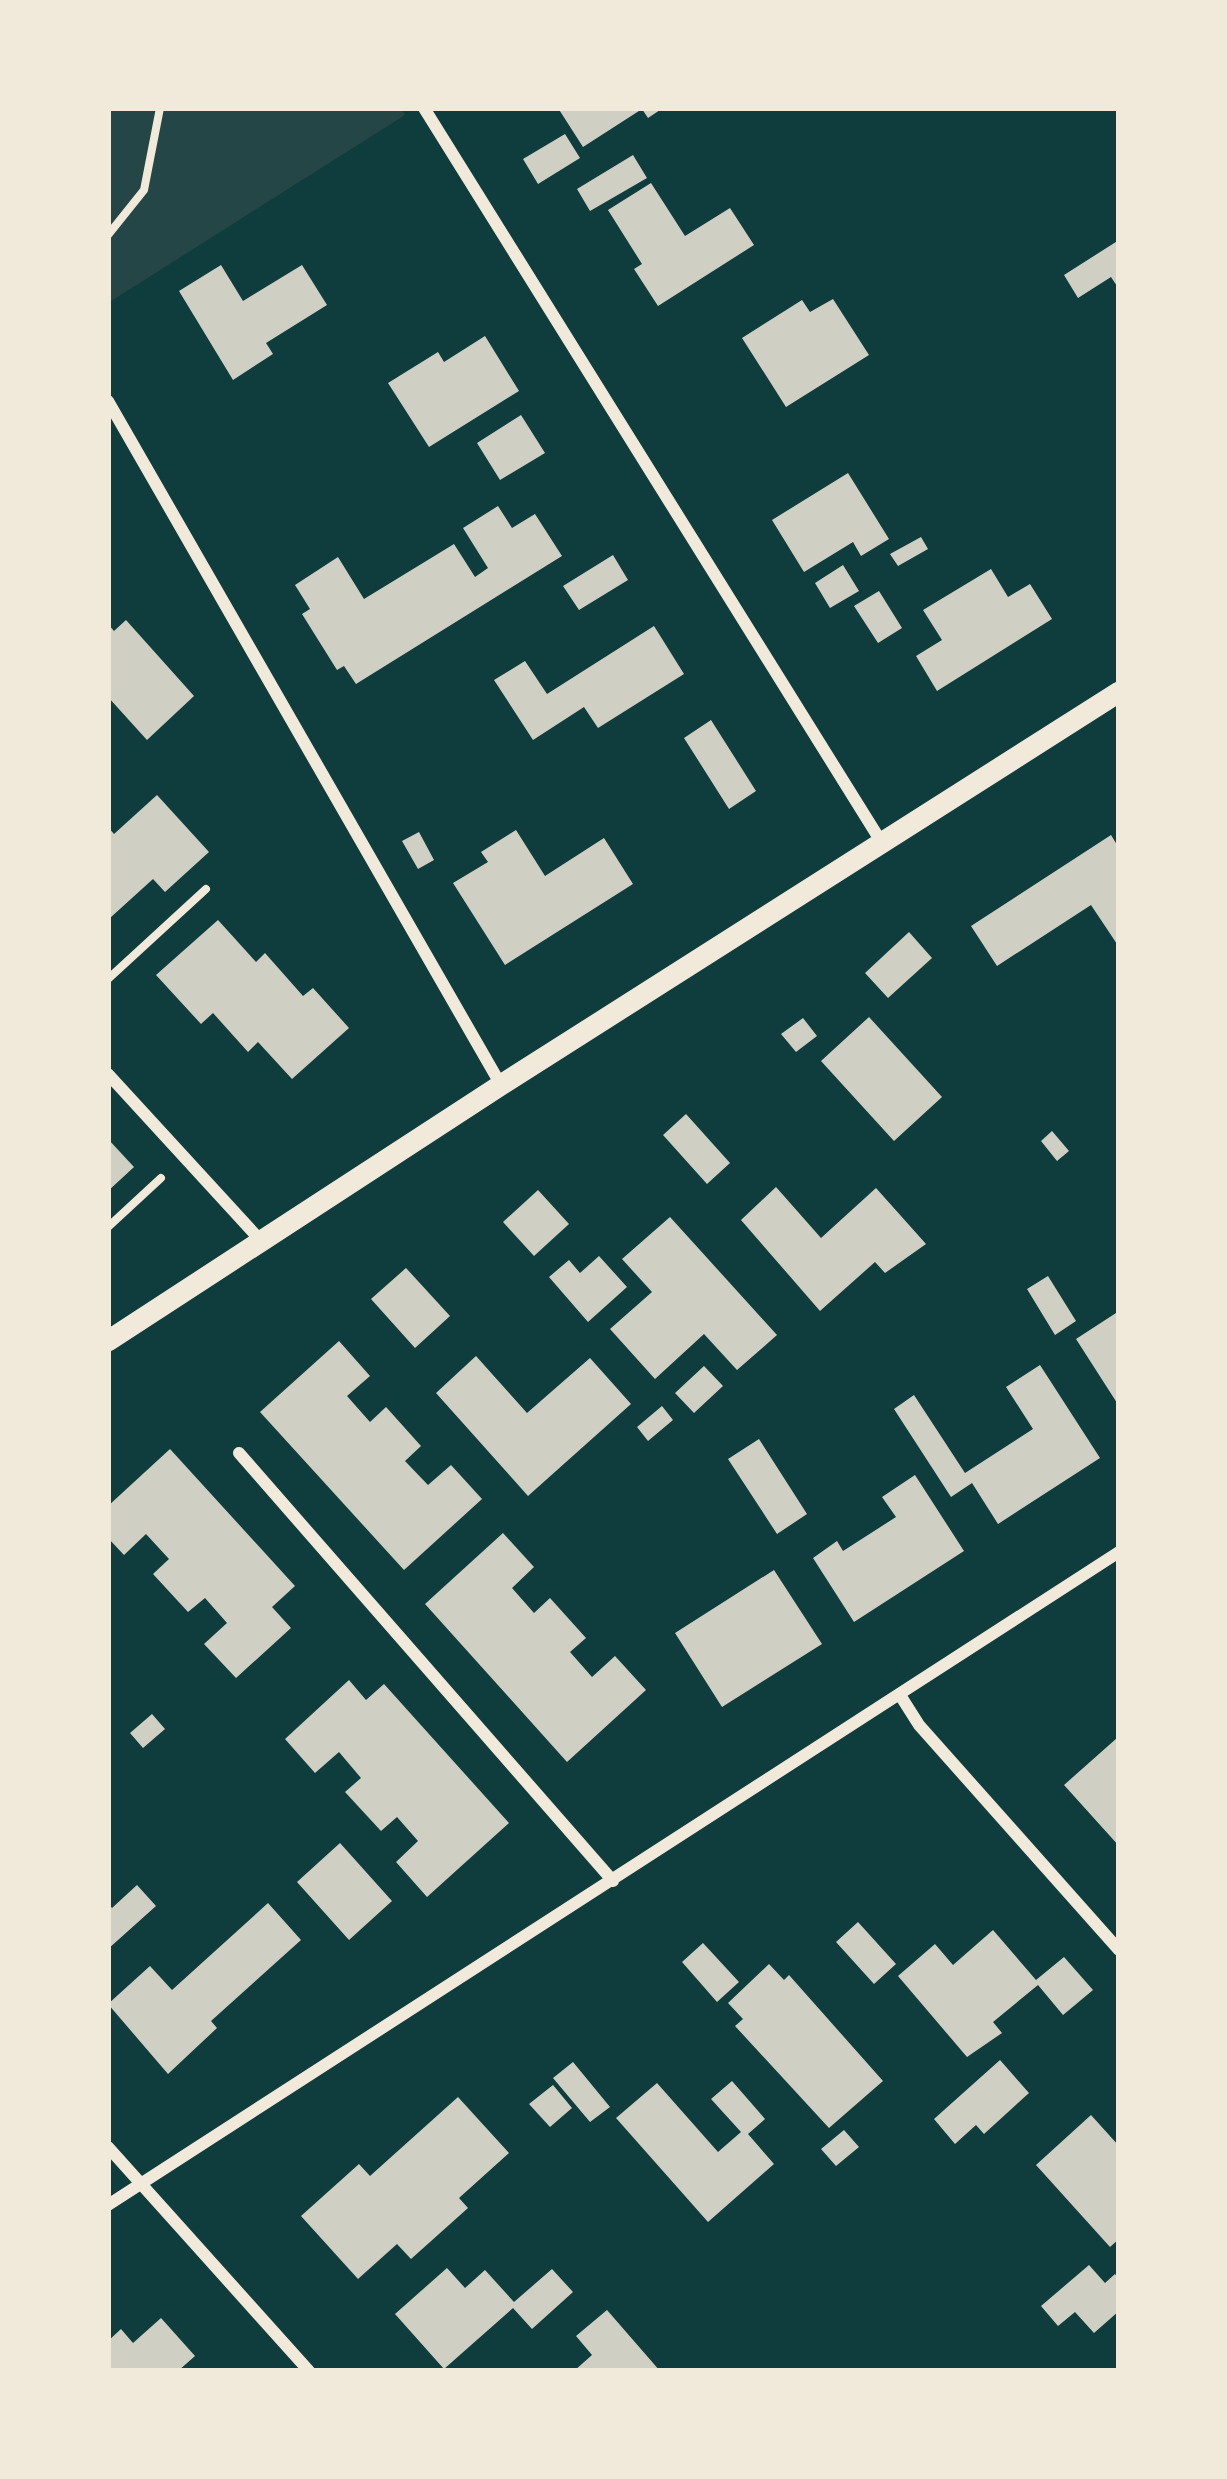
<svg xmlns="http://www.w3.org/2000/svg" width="1227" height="2479" font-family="Manrope,sans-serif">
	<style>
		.green { fill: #244646 }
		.building { fill: #cfcfc3 }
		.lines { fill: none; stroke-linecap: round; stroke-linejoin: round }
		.path { stroke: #f1e9da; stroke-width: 8 }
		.minor { stroke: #f1e9da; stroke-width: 12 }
		.tertiary { stroke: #f1e9da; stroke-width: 21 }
	</style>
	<rect width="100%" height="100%" fill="#0f3d3e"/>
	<path class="green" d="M108 108H401L405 115 108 303Z"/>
	<path class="building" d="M558 108H663L648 118 642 109 583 147Z
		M565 134 580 158 538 184 523 159Z
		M633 155 647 178 590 211 577 189Z
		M651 183 685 236 730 208 754 245 658 306 634 269 642 264 608 210Z
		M1119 240V289L1111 277 1078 298 1064 275Z
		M221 265 243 301 302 265 327 305 266 343 273 354 233 380 179 291Z
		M833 299 869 355 786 407 742 338 802 300 810 312Z
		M485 336 519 391 429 447 388 383 438 352 444 362Z
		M521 415 545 453 500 480 477 443Z
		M848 473 889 539 861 556 853 542 804 572 772 520Z
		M498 506 512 528 535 514 562 556 356 684 344 666 337 670 302 614 310 609 295 585 338 557 364 599 454 544 475 577 488 568 463 528Z
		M921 537 928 549 898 566 890 554Z
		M613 555 628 580 579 610 563 586Z
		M843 565 859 591 830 608 815 583Z
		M991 569 1008 597 1030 584 1052 619 937 691 916 656 942 640 923 610Z
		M879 591 902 628 878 643 854 606Z
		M126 620 194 696 147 740 108 697V624L114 631Z
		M654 626 684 674 598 728 584 707 533 740 494 680 525 661 547 694Z
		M711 720 756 791 729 809 684 738Z
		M157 795 209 852 165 892 153 879 110 918 108 827 114 834Z
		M516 830 545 876 604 838 633 884 505 965 453 883 488 862 481 852Z
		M419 832 434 860 418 869 402 841Z
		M1111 835 1119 848V947L1091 905 997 966 971 926Z
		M218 920 256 962 265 953 303 996 313 988 349 1028 292 1079 258 1042 248 1052 213 1013 201 1024 156 975Z
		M909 932 932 958 888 998 865 973Z
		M869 1017 942 1097 894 1141 821 1061Z
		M803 1018 817 1036 796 1052 781 1034Z
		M686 1114 730 1163 707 1184 663 1135Z
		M1052 1131 1069 1151 1057 1161 1041 1141Z
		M108 1139 134 1167 108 1191Z
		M776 1187 821 1238 876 1188 926 1244 885 1273 875 1262 820 1311 741 1220Z
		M538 1190 569 1224 534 1256 503 1222Z
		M670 1217 777 1335 737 1370 704 1334 655 1379 610 1329 652 1292 622 1259Z
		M599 1256 627 1287 588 1322 549 1277 569 1260 580 1273Z
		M406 1268 450 1316 415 1348 371 1299Z
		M1048 1276 1076 1321 1055 1335 1027 1289Z
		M1116 1313 1119 1317V1406L1076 1339Z
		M339 1341 370 1376 347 1396 370 1422 386 1407 421 1446 405 1461 428 1485 451 1465 482 1499 404 1570 260 1412Z
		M476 1356 527 1413 590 1358 631 1404 528 1496 436 1393Z
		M1040 1365 1100 1458 998 1524 972 1483 951 1497 894 1409 914 1395 965 1473 1033 1429 1006 1387Z
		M704 1366 723 1386 694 1413 675 1393Z
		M662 1406 673 1420 648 1441 637 1427Z
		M759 1439 807 1514 777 1534 728 1459Z
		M170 1449 295 1586 272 1607 291 1628 236 1678 204 1644 227 1623 205 1598 188 1612 153 1574 169 1559 146 1534 124 1555 108 1538V1506Z
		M915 1475 964 1551 854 1622 813 1558 837 1541 843 1551 896 1517 882 1497Z
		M503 1533 534 1567 512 1588 534 1613 550 1598 586 1638 570 1652 592 1677 615 1656 646 1690 567 1762 425 1604Z
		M774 1570 822 1644 722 1707 675 1633Z
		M349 1680 366 1700 384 1684 509 1823 427 1897 396 1862 418 1841 397 1817 381 1831 345 1792 361 1778 339 1752 315 1773 285 1739Z
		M152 1714 165 1729 143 1748 130 1733Z
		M1117 1738 1119 1741V1846L1064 1785Z
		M340 1843 392 1901 349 1940 297 1882Z
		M137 1885 156 1906 108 1949V1903L112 1908Z
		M268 1903 301 1940 211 2021 217 2028 168 2074 108 2004 150 1966 172 1990Z
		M858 1922 896 1964 874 1984 836 1942Z
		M993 1930 1036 1980 1064 1957 1093 1990 1063 2015 1038 1985 993 2022 1002 2033 967 2057 898 1976 935 1944 953 1965Z
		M703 1943 739 1982 717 2002 682 1962Z
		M769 1964 784 1980 789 1975 883 2081 829 2128 735 2026 743 2019 728 2003Z
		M1000 2060 1029 2093 984 2134 976 2125 955 2144 934 2119Z
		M573 2062 610 2107 590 2122 553 2078Z
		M732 2081 765 2119 748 2134 774 2164 708 2222 616 2118 657 2083 718 2152 741 2132 711 2099Z
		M553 2085 572 2108 550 2127 529 2104Z
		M458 2097 509 2153 459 2198 468 2208 411 2259 397 2244 358 2279 301 2216 359 2164 370 2176Z
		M1091 2115 1119 2146V2239L1110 2247 1036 2165Z
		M844 2130 859 2147 836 2166 821 2149Z
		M1089 2265 1105 2283 1115 2274 1119 2279V2311L1094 2333 1075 2312 1058 2326 1041 2306Z
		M447 2268 465 2288 485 2270 514 2302 552 2269 573 2292 532 2329 513 2308 444 2369 395 2314Z
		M607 2310 660 2371H574L592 2355 576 2336Z
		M161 2318 195 2356 178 2371H108V2341L121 2329 133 2343Z"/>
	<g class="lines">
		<path class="path" d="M108 235 144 190 160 108
			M108 979 206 889
			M108 1227 161 1178"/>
		<path class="minor" d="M424 108 882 843
			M108 401 501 1085
			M108 1074 262 1242
			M239 1453 613 1881
			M900 1695 919 1725 1119 1950
			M108 2147 309 2371
			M108 2205 1119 1552"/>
		<path class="tertiary" d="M108 1341 501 1085 1119 692"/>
	</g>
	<rect width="1227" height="2479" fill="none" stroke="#f1e9da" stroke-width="222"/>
</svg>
